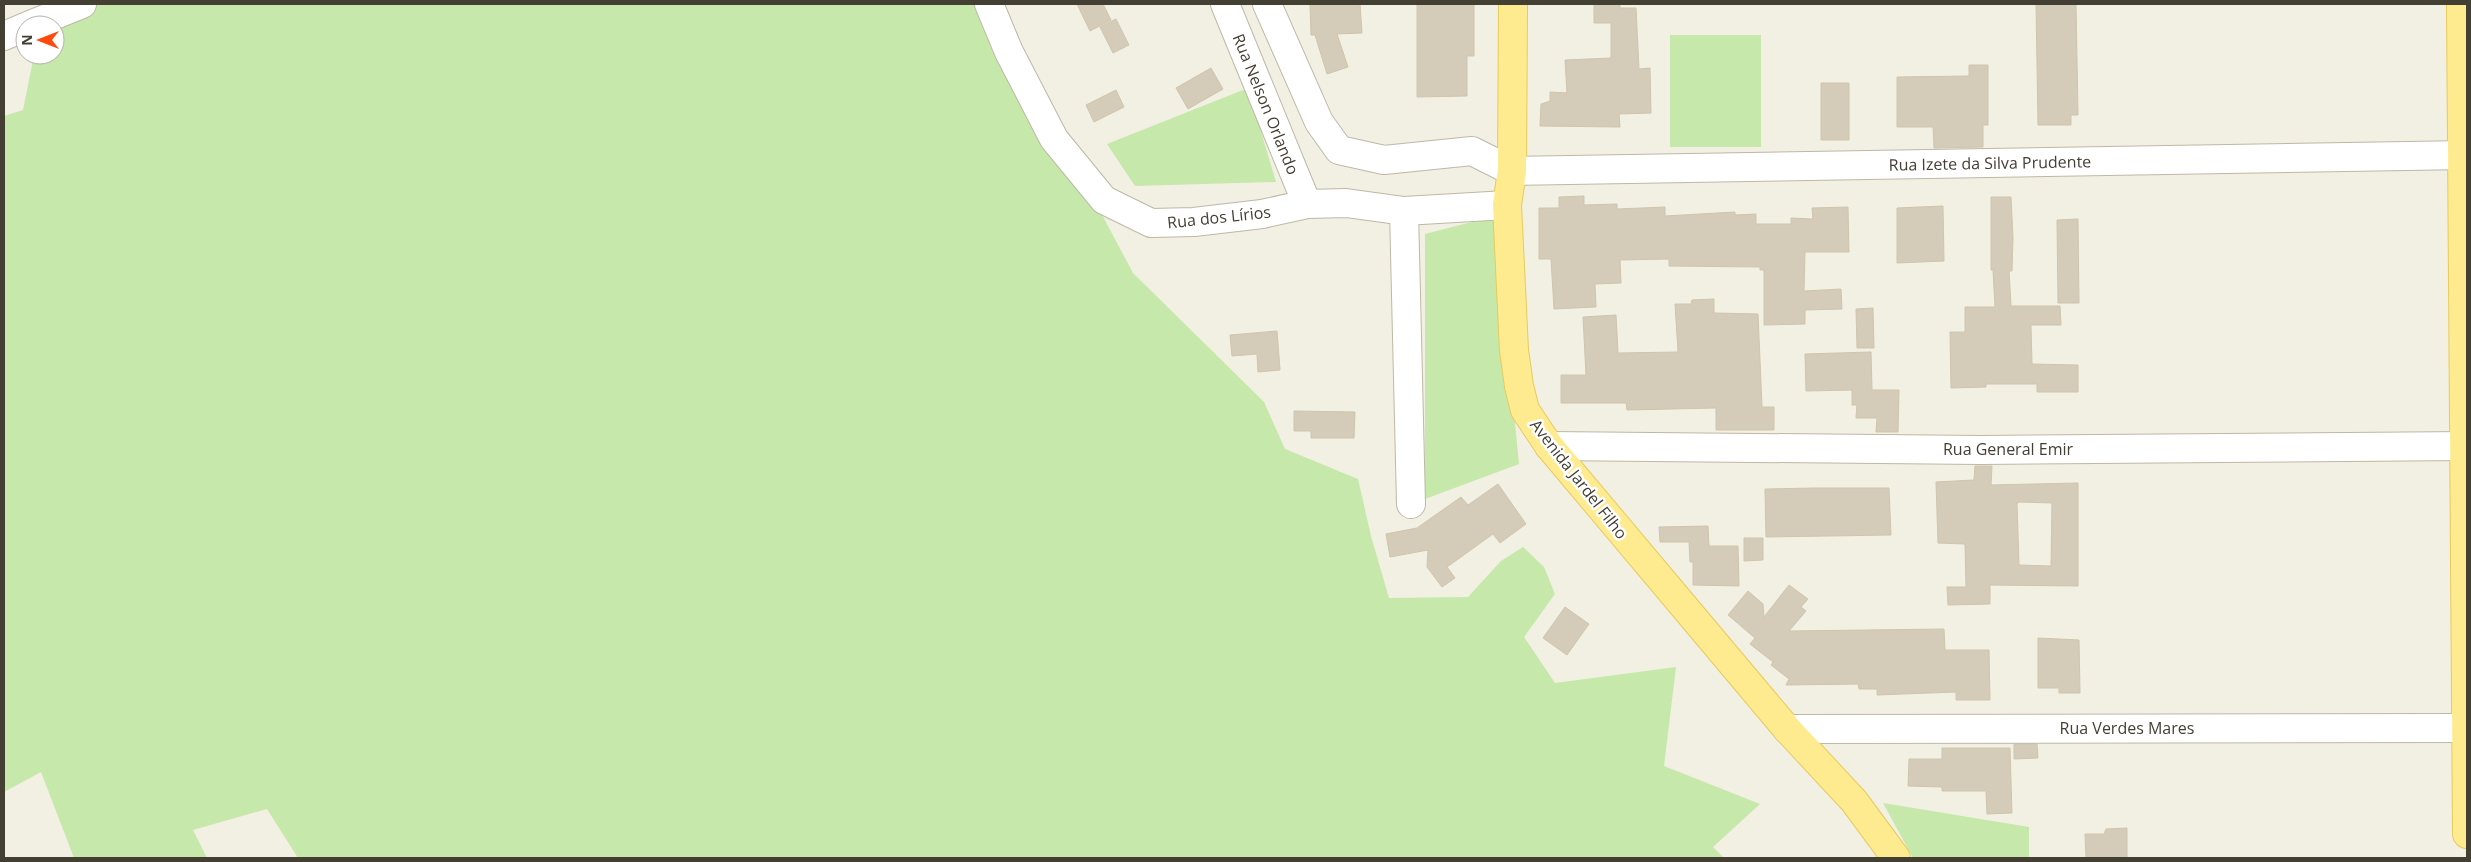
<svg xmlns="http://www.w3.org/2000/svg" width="2471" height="862" font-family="'Open Sans',sans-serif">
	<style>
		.green { fill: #c6e8aa }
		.building { fill: #d4ccb8; stroke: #cfc5ac; fill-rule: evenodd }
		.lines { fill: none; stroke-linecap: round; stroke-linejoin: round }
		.minor-casing { stroke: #beb8a6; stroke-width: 30 }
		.major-casing { stroke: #e6cb5d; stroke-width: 30 }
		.minor { stroke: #fff; stroke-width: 28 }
		.major { stroke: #ffeb8f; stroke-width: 28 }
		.labels { text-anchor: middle; stroke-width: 5; stroke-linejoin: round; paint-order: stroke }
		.street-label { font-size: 16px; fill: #443f33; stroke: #fff }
	</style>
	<rect width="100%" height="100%" fill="#f2efe3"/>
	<path class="green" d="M88 4H990L1133 273 1264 402 1285 449 1358 479 1371 536 1389 598 1468 597 1501 561 1523 547 1544 567 1555 594 1524 637 1555 683 1676 667 1664 766 1760 804 1713 847 1724 858H298L267 809 193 830 207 858H74L41 772 4 792V116L23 110 34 55H55V25Z
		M1670 35H1761V147H1670Z
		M1248 88 1276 182 1135 186 1107 144Z
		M1495 216 1519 464 1425 499V234Z
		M1883 803 2029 827V858H1913Z"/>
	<path class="building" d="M1077 4H1103L1111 20 1090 31Z
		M1310 4H1360L1362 33 1337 34 1348 67 1327 74 1315 35H1311Z
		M1417 4H1474V56H1467V96L1417 97Z
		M1594 4H1620V8H1636L1639 69 1650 68 1651 113 1619 114 1620 127 1540 126 1541 104 1550 101V92L1567 93 1565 60 1611 58V23H1594Z
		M2036 4H2076L2078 115H2071V125H2038Z
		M1116 19 1129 45 1113 53 1100 27Z
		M1969 65H1988V125H1983V147L1934 148 1933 127H1897V77L1969 76Z
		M1211 68 1223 89 1188 109 1176 88Z
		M1821 83H1849V140H1821Z
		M1116 90 1124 107 1094 122 1086 105Z
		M1584 196V205L1617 204V209L1665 207V216L1735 212V215L1756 214V224H1791V218L1813 219 1812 208 1848 207 1849 252H1805L1804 291 1841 289 1842 309 1805 310V324L1764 325V270H1760V267L1669 266V259L1620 260 1621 283 1595 284 1596 307 1554 309 1551 259H1539V208H1559V197Z
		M1991 197H2011L2013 238 2012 271H2009L2011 306H2060L2061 325H2031L2032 364 2078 365V392H2037V384H1986V387L1951 388 1950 332H1965V307H1995L1993 270H1991Z
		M1943 206 1944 261 1897 263V208Z
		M2078 219 2079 303H2058L2057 220Z
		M1714 299V313L1758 314 1762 407H1774V430H1716V408L1627 410 1626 403H1561V375H1586L1583 317 1616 315 1618 353 1678 352 1675 304H1691L1692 300Z
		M1873 308 1874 348H1857L1856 309Z
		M1277 331 1280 370 1258 372 1257 354 1232 356 1230 335Z
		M1871 352 1872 390H1899L1898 432H1876L1877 418H1856L1857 405H1852V390L1806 391 1805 354Z
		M1294 411 1355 412 1354 438H1311V431H1294Z
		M1975 466H1992L1991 485 2078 483V586L1990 585V604L1948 605 1947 587H1966L1965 544 1938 543 1936 482 1974 480ZM2019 502 2052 503 2051 566 2019 565 2017 504Z
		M1498 484 1526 524 1500 543 1493 534 1447 567 1455 578 1442 587 1427 567 1428 550 1390 557 1386 534 1417 528 1461 497 1468 505Z
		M1815 488H1889L1891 535 1766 537 1765 489Z
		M1708 526 1709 546H1738L1739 586 1693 585V562H1690L1689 542H1660L1659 527Z
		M1744 538H1763V560L1744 561Z
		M1789 585 1808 599 1801 607 1806 611 1789 631 1944 629 1945 650H1989L1990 700H1956V692L1877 695V689H1859L1858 684 1786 685 1789 679 1771 665 1773 662 1750 644 1755 638 1728 615 1748 591 1763 604 1764 617Z
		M1565 607 1589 624 1567 655 1543 638Z
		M2038 638 2079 640 2080 693H2059V688H2038Z
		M2014 744H2037L2038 758 2014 759Z
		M1942 748H2010L2012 813 1987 814 1986 791H1942V787L1908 786 1909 759H1942Z
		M2127 828V858H2086L2085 834H2104L2106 829Z"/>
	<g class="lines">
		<g class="minor-casing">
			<path id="minor" d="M989 4 1009 52 1054 139 1104 200 1151 223 1194 222 1262 214 1307 204 1346 203 1404 211 1507 205
				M1225 4 1307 204
				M1267 4 1319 122 1339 150 1384 160 1472 151 1512 171 2467 155
				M30 25 82 4
				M4 36 25 27
				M1404 211 1411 504
				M1549 446 1981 450 2467 446
				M1787 729 2467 728"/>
		</g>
		<g class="major-casing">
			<path id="major" d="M1513 4 1512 171 1507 205 1514 350 1519 386 1525 410 1549 446 1787 729 1854 801 1896 858
				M2461 4 2467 834"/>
		</g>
		<use href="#minor" class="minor"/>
		<use href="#major" class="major"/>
	</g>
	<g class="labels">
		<g class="street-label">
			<text transform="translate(1266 104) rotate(68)" y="6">Rua Nelson Orlando</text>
			<text transform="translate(1990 163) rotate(-1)" y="6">Rua Izete da Silva Prudente</text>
			<text transform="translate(1219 217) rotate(-6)" y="6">Rua dos Lírios</text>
			<text x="2008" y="455">Rua General Emir</text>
			<text transform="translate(1579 479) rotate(52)" y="6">Avenida Jardel Filho</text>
			<text x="2127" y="734">Rua Verdes Mares</text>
		</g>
	</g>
	<rect width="2471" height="862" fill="none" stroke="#443f33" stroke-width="10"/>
	<g transform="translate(40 40) rotate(270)"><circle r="24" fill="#ffffff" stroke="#b4b2ad"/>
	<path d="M0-4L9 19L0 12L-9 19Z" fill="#ff4a0d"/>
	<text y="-8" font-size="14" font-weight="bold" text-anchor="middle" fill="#443f33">N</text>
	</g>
</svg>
